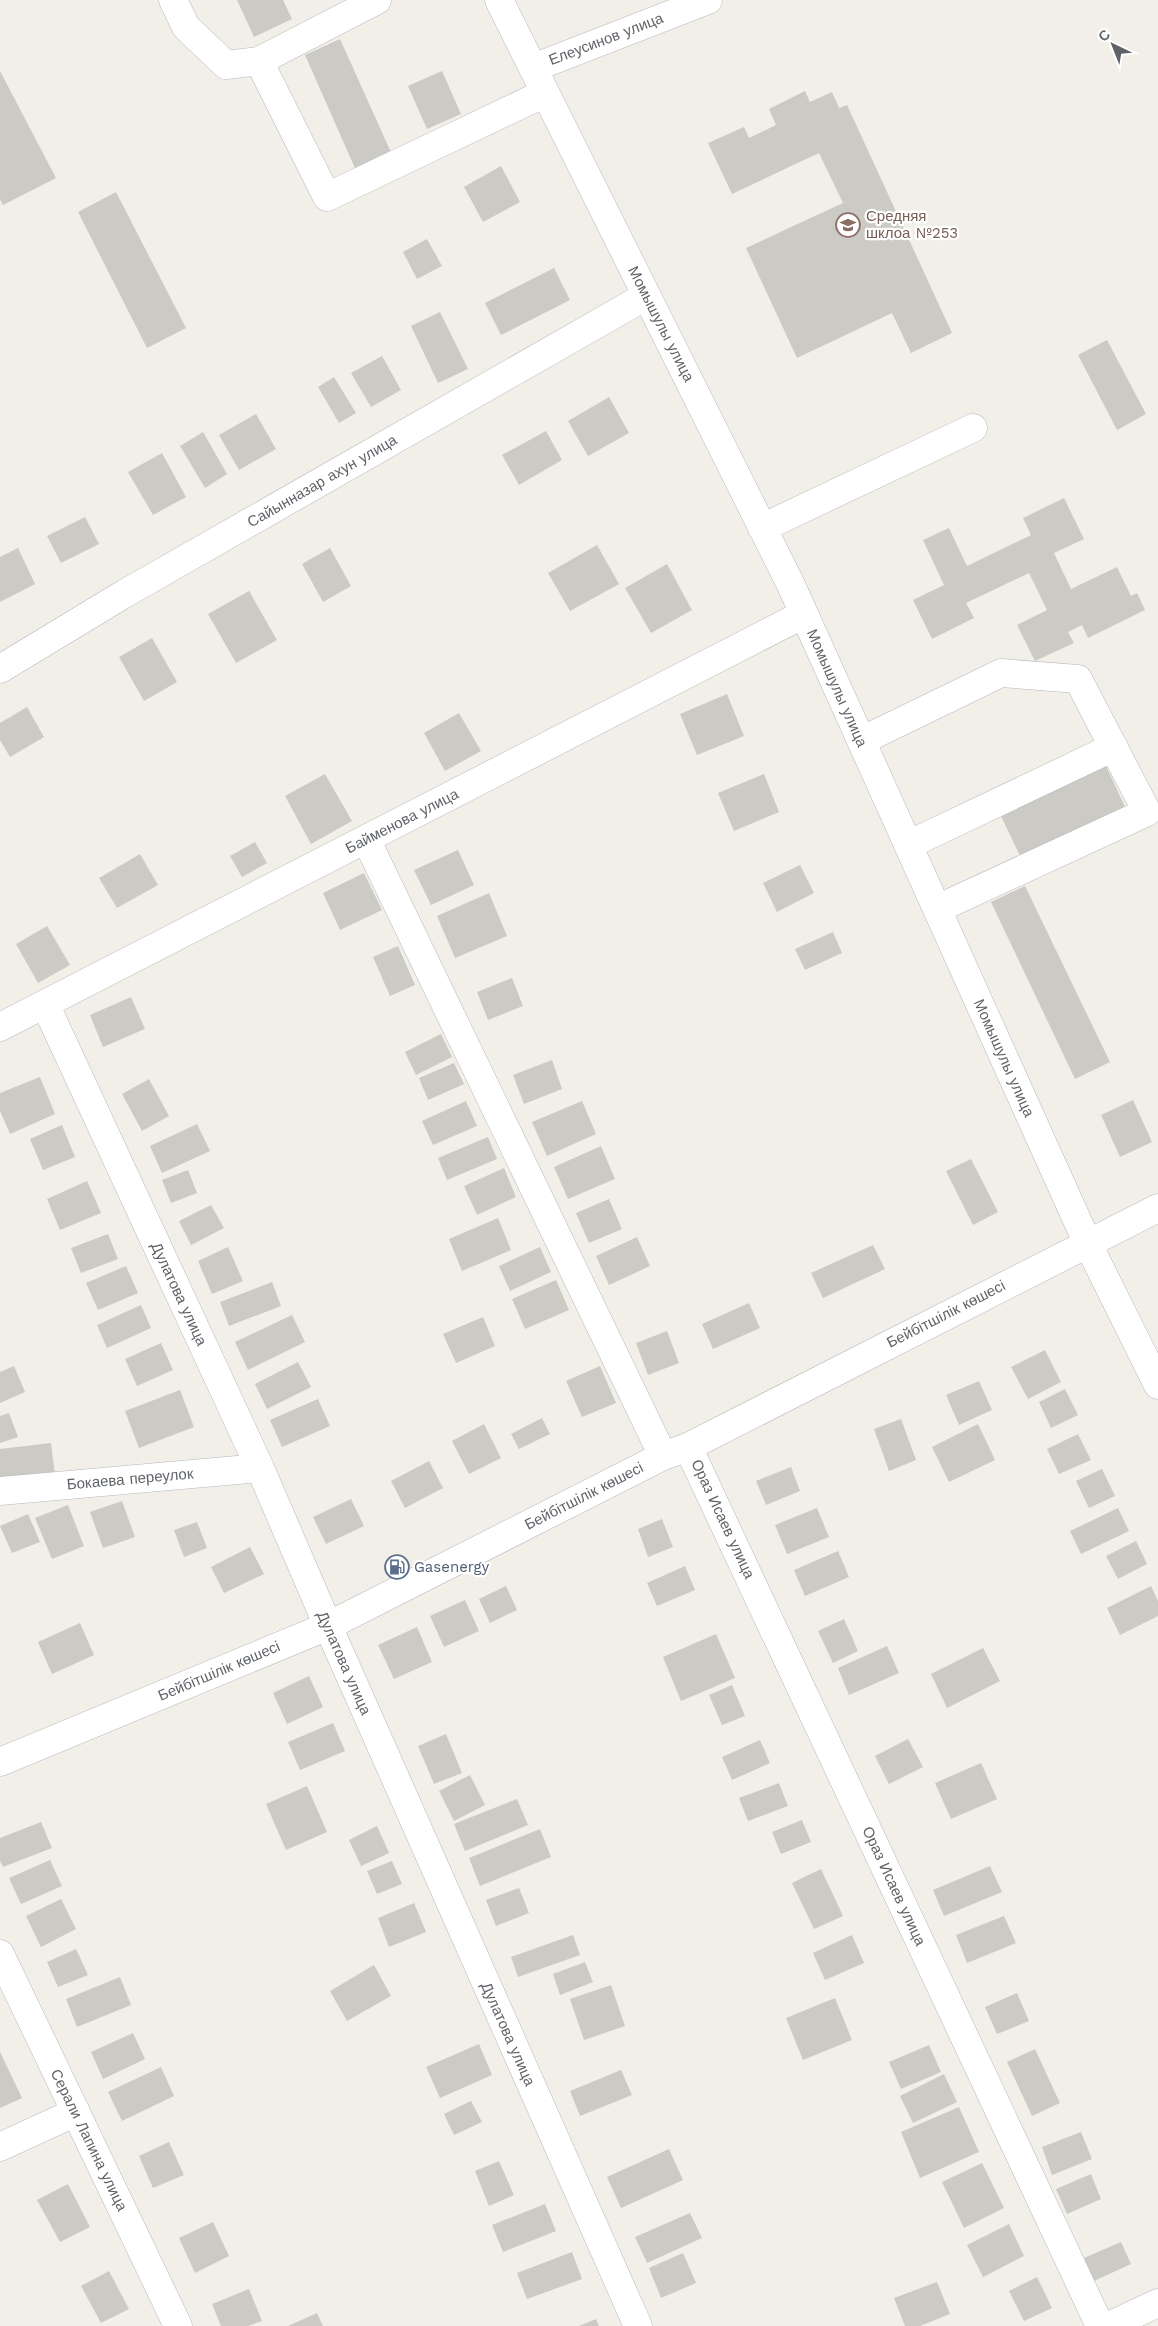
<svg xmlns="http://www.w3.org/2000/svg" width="1158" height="2326" font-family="'Work Sans',sans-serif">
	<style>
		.building { fill: #cccac5 }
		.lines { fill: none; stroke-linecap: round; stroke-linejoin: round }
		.minor-casing { stroke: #b5b8bc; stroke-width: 29 }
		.minor { stroke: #fff; stroke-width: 28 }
		.labels { text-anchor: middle; stroke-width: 4.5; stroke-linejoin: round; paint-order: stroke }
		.street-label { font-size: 15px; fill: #5f6368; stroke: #fff }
		.education-label { font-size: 15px; fill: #785e54; stroke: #fff; text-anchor: start }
		.service-label { font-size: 15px; fill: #4e5e75; stroke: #fff; text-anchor: start }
	</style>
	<rect width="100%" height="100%" fill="#f1efe8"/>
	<path class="building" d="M237 0H283L292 19 254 37Z
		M340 39 394 159 358 175 305 55Z
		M0 71 56 178 3 205 0 199Z
		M442 71 461 114 427 129 408 86Z
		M805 91 810 102 832 92 839 108 847 105 952 333 911 353 892 313 797 358 746 248 843 203 819 153 732 194 708 143 744 127 749 138 776 125 769 109Z
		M501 166 520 202 483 222 464 187Z
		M116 192 186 328 147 348 78 212Z
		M427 239 442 266 417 279 403 252Z
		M554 268 570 300 501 335 485 303Z
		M440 312 468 369 438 383 411 326Z
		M1107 340 1146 414 1117 430 1078 355Z
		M382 356 401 390 371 407 351 373Z
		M334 377 356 413 339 423 318 387Z
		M609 397 629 433 588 456 568 421Z
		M256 414 276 449 239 470 219 435Z
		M546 431 562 460 519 485 502 455Z
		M203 432 227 474 205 488 180 446Z
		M162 453 186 497 153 515 128 472Z
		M1064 498 1084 539 1054 553 1071 589 1117 567 1131 596 1137 593 1145 610 1088 638 1082 625 1068 632 1074 643 1035 661 1017 625 1047 610 1029 573 966 603 974 618 932 639 913 600 944 585 923 540 949 528 967 566 1031 535 1023 518Z
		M85 517 99 544 61 563 47 536Z
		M597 545 619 584 570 611 548 573Z
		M18 548 35 584 0 602V557Z
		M330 548 351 586 323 602 302 564Z
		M667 564 692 610 651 633 625 588Z
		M249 591 277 640 236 663 208 614Z
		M152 638 177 682 144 701 119 657Z
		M727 694 744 736 697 755 680 714Z
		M27 707 44 737 10 757 0 740V723Z
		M459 713 481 751 445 771 424 733Z
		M1106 766 1126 809 1021 858 1001 816Z
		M325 774 352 821 311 844 285 796Z
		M764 774 779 812 734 831 718 793Z
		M255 842 267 863 242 877 230 856Z
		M458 850 474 885 431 905 414 870Z
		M140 854 158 885 117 908 99 878Z
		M800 865 814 893 777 912 763 883Z
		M364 873 382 910 340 930 323 893Z
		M1025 886 1110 1062 1075 1079 991 902Z
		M489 893 507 936 455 958 437 916Z
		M47 926 70 965 38 983 16 944Z
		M833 932 842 953 805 970 795 949Z
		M398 946 415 985 390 996 373 957Z
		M512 978 523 1006 488 1020 477 992Z
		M131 997 145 1029 103 1047 90 1015Z
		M441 1034 452 1057 416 1075 405 1052Z
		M552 1060 562 1089 524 1104 513 1075Z
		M454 1063 464 1084 428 1100 419 1078Z
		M40 1077 55 1114 10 1134 0 1111V1093Z
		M149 1079 169 1116 142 1131 122 1094Z
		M1133 1100 1152 1142 1120 1157 1101 1115Z
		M466 1101 477 1126 433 1145 422 1121Z
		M582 1101 596 1134 547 1156 532 1122Z
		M197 1124 210 1151 162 1173 150 1146Z
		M62 1125 75 1157 43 1170 30 1139Z
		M488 1137 497 1159 447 1180 438 1158Z
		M601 1146 615 1179 568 1199 554 1167Z
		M971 1159 998 1212 973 1225 946 1171Z
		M504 1168 516 1197 477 1215 464 1186Z
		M188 1170 197 1193 171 1203 162 1180Z
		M87 1181 101 1213 60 1230 47 1199Z
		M609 1199 622 1229 589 1243 576 1213Z
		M211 1205 224 1228 191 1245 179 1221Z
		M498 1218 511 1250 462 1271 449 1239Z
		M108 1234 118 1259 81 1273 71 1248Z
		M637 1237 650 1266 609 1285 596 1256Z
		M873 1245 885 1269 823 1298 811 1273Z
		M228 1247 243 1281 212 1294 198 1261Z
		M540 1247 551 1272 510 1291 499 1266Z
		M126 1266 138 1293 98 1310 86 1283Z
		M556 1280 569 1310 525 1329 512 1299Z
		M272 1282 281 1306 229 1326 220 1302Z
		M749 1303 760 1328 713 1349 702 1324Z
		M141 1305 151 1328 107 1348 97 1325Z
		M292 1315 305 1342 248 1370 235 1342Z
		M483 1317 495 1346 456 1363 443 1334Z
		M667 1331 679 1363 648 1375 636 1343Z
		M161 1343 173 1370 137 1386 125 1359Z
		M1045 1350 1061 1382 1028 1399 1011 1367Z
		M298 1362 311 1387 267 1409 255 1384Z
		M14 1366 25 1392 0 1403V1372Z
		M600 1366 616 1403 582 1417 566 1381Z
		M979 1381 992 1410 959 1425 946 1395Z
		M1065 1389 1078 1415 1051 1428 1039 1402Z
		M180 1390 194 1427 139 1448 125 1411Z
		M318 1399 330 1426 282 1447 270 1420Z
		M9 1413 18 1437 0 1443V1416Z
		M542 1418 550 1434 519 1449 511 1434Z
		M901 1419 916 1460 889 1471 874 1429Z
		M484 1424 501 1458 469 1474 452 1441Z
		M978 1424 995 1460 949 1482 932 1447Z
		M1078 1434 1091 1460 1059 1474 1047 1449Z
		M51 1443 55 1475 0 1481V1449Z
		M429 1461 443 1488 405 1508 391 1481Z
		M791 1467 800 1491 766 1505 756 1481Z
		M1102 1469 1115 1496 1089 1508 1076 1481Z
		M351 1499 364 1526 326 1544 313 1517Z
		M122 1501 135 1537 103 1548 90 1512Z
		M68 1505 84 1546 52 1559 35 1518Z
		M817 1508 829 1537 787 1554 775 1525Z
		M1118 1508 1129 1531 1081 1554 1070 1531Z
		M28 1514 40 1542 12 1553 0 1526Z
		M662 1519 673 1547 648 1557 638 1529Z
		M197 1522 207 1548 184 1557 174 1530Z
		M1136 1541 1147 1564 1118 1579 1106 1556Z
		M250 1547 264 1574 224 1593 211 1567Z
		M838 1551 849 1577 805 1596 794 1570Z
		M685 1566 695 1590 657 1606 647 1583Z
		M506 1586 517 1610 490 1623 479 1599Z
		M1151 1586 1158 1601V1616L1120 1635 1107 1608Z
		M465 1600 479 1631 444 1647 430 1616Z
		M844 1619 858 1651 833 1663 818 1631Z
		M80 1623 94 1655 52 1674 38 1642Z
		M417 1627 432 1662 394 1679 378 1645Z
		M716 1634 735 1678 681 1701 663 1657Z
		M887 1646 899 1673 849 1695 838 1668Z
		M983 1648 1000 1681 947 1708 931 1674Z
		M309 1676 323 1707 287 1724 273 1693Z
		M732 1685 745 1716 722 1725 709 1695Z
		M333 1723 345 1751 300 1770 288 1742Z
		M446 1734 462 1773 434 1784 418 1746Z
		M908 1739 923 1767 889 1784 875 1756Z
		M760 1740 770 1763 732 1780 722 1757Z
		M981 1763 997 1799 951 1819 935 1783Z
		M470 1775 485 1805 454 1821 439 1791Z
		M779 1783 788 1806 748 1821 739 1798Z
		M307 1786 327 1832 286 1850 266 1804Z
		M517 1799 528 1825 465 1851 454 1824Z
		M802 1820 811 1842 781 1854 772 1832Z
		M41 1822 52 1848 3 1867 0 1861V1838Z
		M377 1826 389 1853 361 1866 349 1840Z
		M540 1829 551 1857 480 1886 469 1858Z
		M50 1860 62 1886 21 1904 9 1878Z
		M392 1861 402 1884 377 1894 367 1871Z
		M990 1866 1002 1892 944 1916 933 1890Z
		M821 1869 843 1916 814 1929 792 1883Z
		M519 1888 529 1913 496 1926 486 1900Z
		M61 1899 76 1929 41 1947 26 1916Z
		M414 1903 426 1932 389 1947 378 1918Z
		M1004 1916 1016 1943 967 1963 956 1935Z
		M573 1935 580 1955 518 1977 511 1957Z
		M852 1935 864 1963 825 1980 813 1953Z
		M76 1949 88 1975 58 1987 47 1962Z
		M585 1962 593 1982 560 1995 553 1974Z
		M374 1965 391 1996 347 2021 330 1991Z
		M120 1977 131 2005 77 2027 66 1999Z
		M611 1985 625 2026 584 2040 570 1999Z
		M1017 1993 1029 2021 997 2034 985 2007Z
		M835 1998 852 2040 803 2060 786 2018Z
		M133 2033 145 2059 103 2079 91 2052Z
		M479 2044 492 2075 440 2098 426 2067Z
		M929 2045 941 2072 901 2089 889 2062Z
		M1035 2049 1060 2103 1032 2116 1007 2062Z
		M0 2052 22 2098 0 2108Z
		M161 2067 174 2096 122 2121 108 2092Z
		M621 2070 632 2095 580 2116 570 2091Z
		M944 2074 957 2102 913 2123 900 2096Z
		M471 2101 482 2122 454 2135 444 2114Z
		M959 2107 979 2152 920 2178 901 2132Z
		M1081 2132 1092 2159 1052 2175 1042 2147Z
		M169 2142 184 2175 153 2188 139 2156Z
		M669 2149 683 2180 621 2208 607 2177Z
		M499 2161 514 2195 489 2206 475 2171Z
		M982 2163 1004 2208 964 2228 942 2182Z
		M1091 2174 1101 2199 1067 2214 1056 2189Z
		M68 2184 90 2227 60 2242 37 2200Z
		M545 2204 556 2231 503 2252 492 2225Z
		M690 2213 702 2238 647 2263 635 2237Z
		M213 2222 229 2256 195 2273 179 2238Z
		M1009 2224 1024 2256 983 2277 967 2245Z
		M1121 2242 1131 2264 1094 2281 1084 2258Z
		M572 2252 582 2279 527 2299 517 2273Z
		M683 2253 696 2283 661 2298 649 2268Z
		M109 2271 129 2309 101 2323 81 2286Z
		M1037 2277 1052 2308 1024 2321 1009 2291Z
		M937 2282 950 2314 920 2326H905L894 2298Z
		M249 2289 262 2321 248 2326H221L212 2304Z
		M317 2313 323 2326H288Z
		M596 2319 599 2326H579Z"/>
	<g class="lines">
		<g class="minor-casing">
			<path id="minor" d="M173 0 186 27 226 65 259 61 327 197 545 93
				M499 0 791 585 1087 1242 1158 1385
				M259 61 377 0
				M533 68 708 0
				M762 528 973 428
				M0 669 124 594 646 296
				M861 741 1001 673 1078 679 1147 812 937 909
				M366 839 663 1456
				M908 845 1114 747
				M45 1004 260 1468 328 1626 638 2326
				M0 1027 804 614
				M688 1447 1100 2326
				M0 1491 260 1468
				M0 1762 328 1626 663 1456 688 1447 1158 1208
				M0 1954 178 2326
				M0 2147 76 2112
				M1109 2326 1158 2303"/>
		</g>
		<use href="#minor" class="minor"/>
	</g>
	<defs>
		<g id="school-ring" transform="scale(1.25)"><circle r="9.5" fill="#fff" stroke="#8d6e63" stroke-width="1.5"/><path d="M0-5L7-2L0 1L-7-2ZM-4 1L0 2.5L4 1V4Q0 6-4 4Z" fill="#8d6e63"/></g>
		<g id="fuel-ring" transform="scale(1.25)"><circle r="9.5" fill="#fff" stroke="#5c6f8a" stroke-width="1.5"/><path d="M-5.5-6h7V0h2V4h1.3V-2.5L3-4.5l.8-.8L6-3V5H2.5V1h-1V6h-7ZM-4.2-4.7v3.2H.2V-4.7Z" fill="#5c6f8a"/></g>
	</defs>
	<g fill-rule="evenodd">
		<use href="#school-ring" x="848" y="225"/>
		<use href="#fuel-ring" x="397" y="1567"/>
	</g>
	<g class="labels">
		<g class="street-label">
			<text transform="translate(606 39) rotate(-21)" y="5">Елеусинов улица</text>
			<text transform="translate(661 324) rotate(63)" y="5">Момышулы улица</text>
			<text transform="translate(322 481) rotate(-30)" y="5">Сайынназар ахун улица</text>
			<text transform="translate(837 688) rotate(66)" y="5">Момышулы улица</text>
			<text transform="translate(402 821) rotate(-27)" y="5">Байменова улица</text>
			<text transform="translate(1004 1058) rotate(66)" y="5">Момышулы улица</text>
			<text transform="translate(179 1294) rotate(65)" y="5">Дулатова улица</text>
			<text transform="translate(946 1314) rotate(-27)" y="5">Бейбітшілік көшесі</text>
			<text transform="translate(130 1479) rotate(-5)" y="5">Бокаева переулок</text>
			<text transform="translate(584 1496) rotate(-27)" y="5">Бейбітшілік көшесі</text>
			<text transform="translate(723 1519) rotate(65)" y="5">Ораз Исаев улица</text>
			<text transform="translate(344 1663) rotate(66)" y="5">Дулатова улица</text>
			<text transform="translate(219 1671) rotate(-23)" y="5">Бейбітшілік көшесі</text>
			<text transform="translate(894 1886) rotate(65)" y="5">Ораз Исаев улица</text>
			<text transform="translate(508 2034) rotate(66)" y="5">Дулатова улица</text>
			<text transform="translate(89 2140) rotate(64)" y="5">Серали Лапина улица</text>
		</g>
		<g class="education-label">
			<text x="866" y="221">Средняя<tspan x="866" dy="17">шклоа №253</tspan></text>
		</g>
		<g class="service-label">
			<text x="414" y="1572">Gasenergy</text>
		</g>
	</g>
	<g transform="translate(1113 45) rotate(317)" stroke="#ffffff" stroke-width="4" paint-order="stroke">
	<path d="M0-4L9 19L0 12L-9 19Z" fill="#5f6368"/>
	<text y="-8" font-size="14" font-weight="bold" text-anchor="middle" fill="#5f6368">С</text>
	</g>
</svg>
